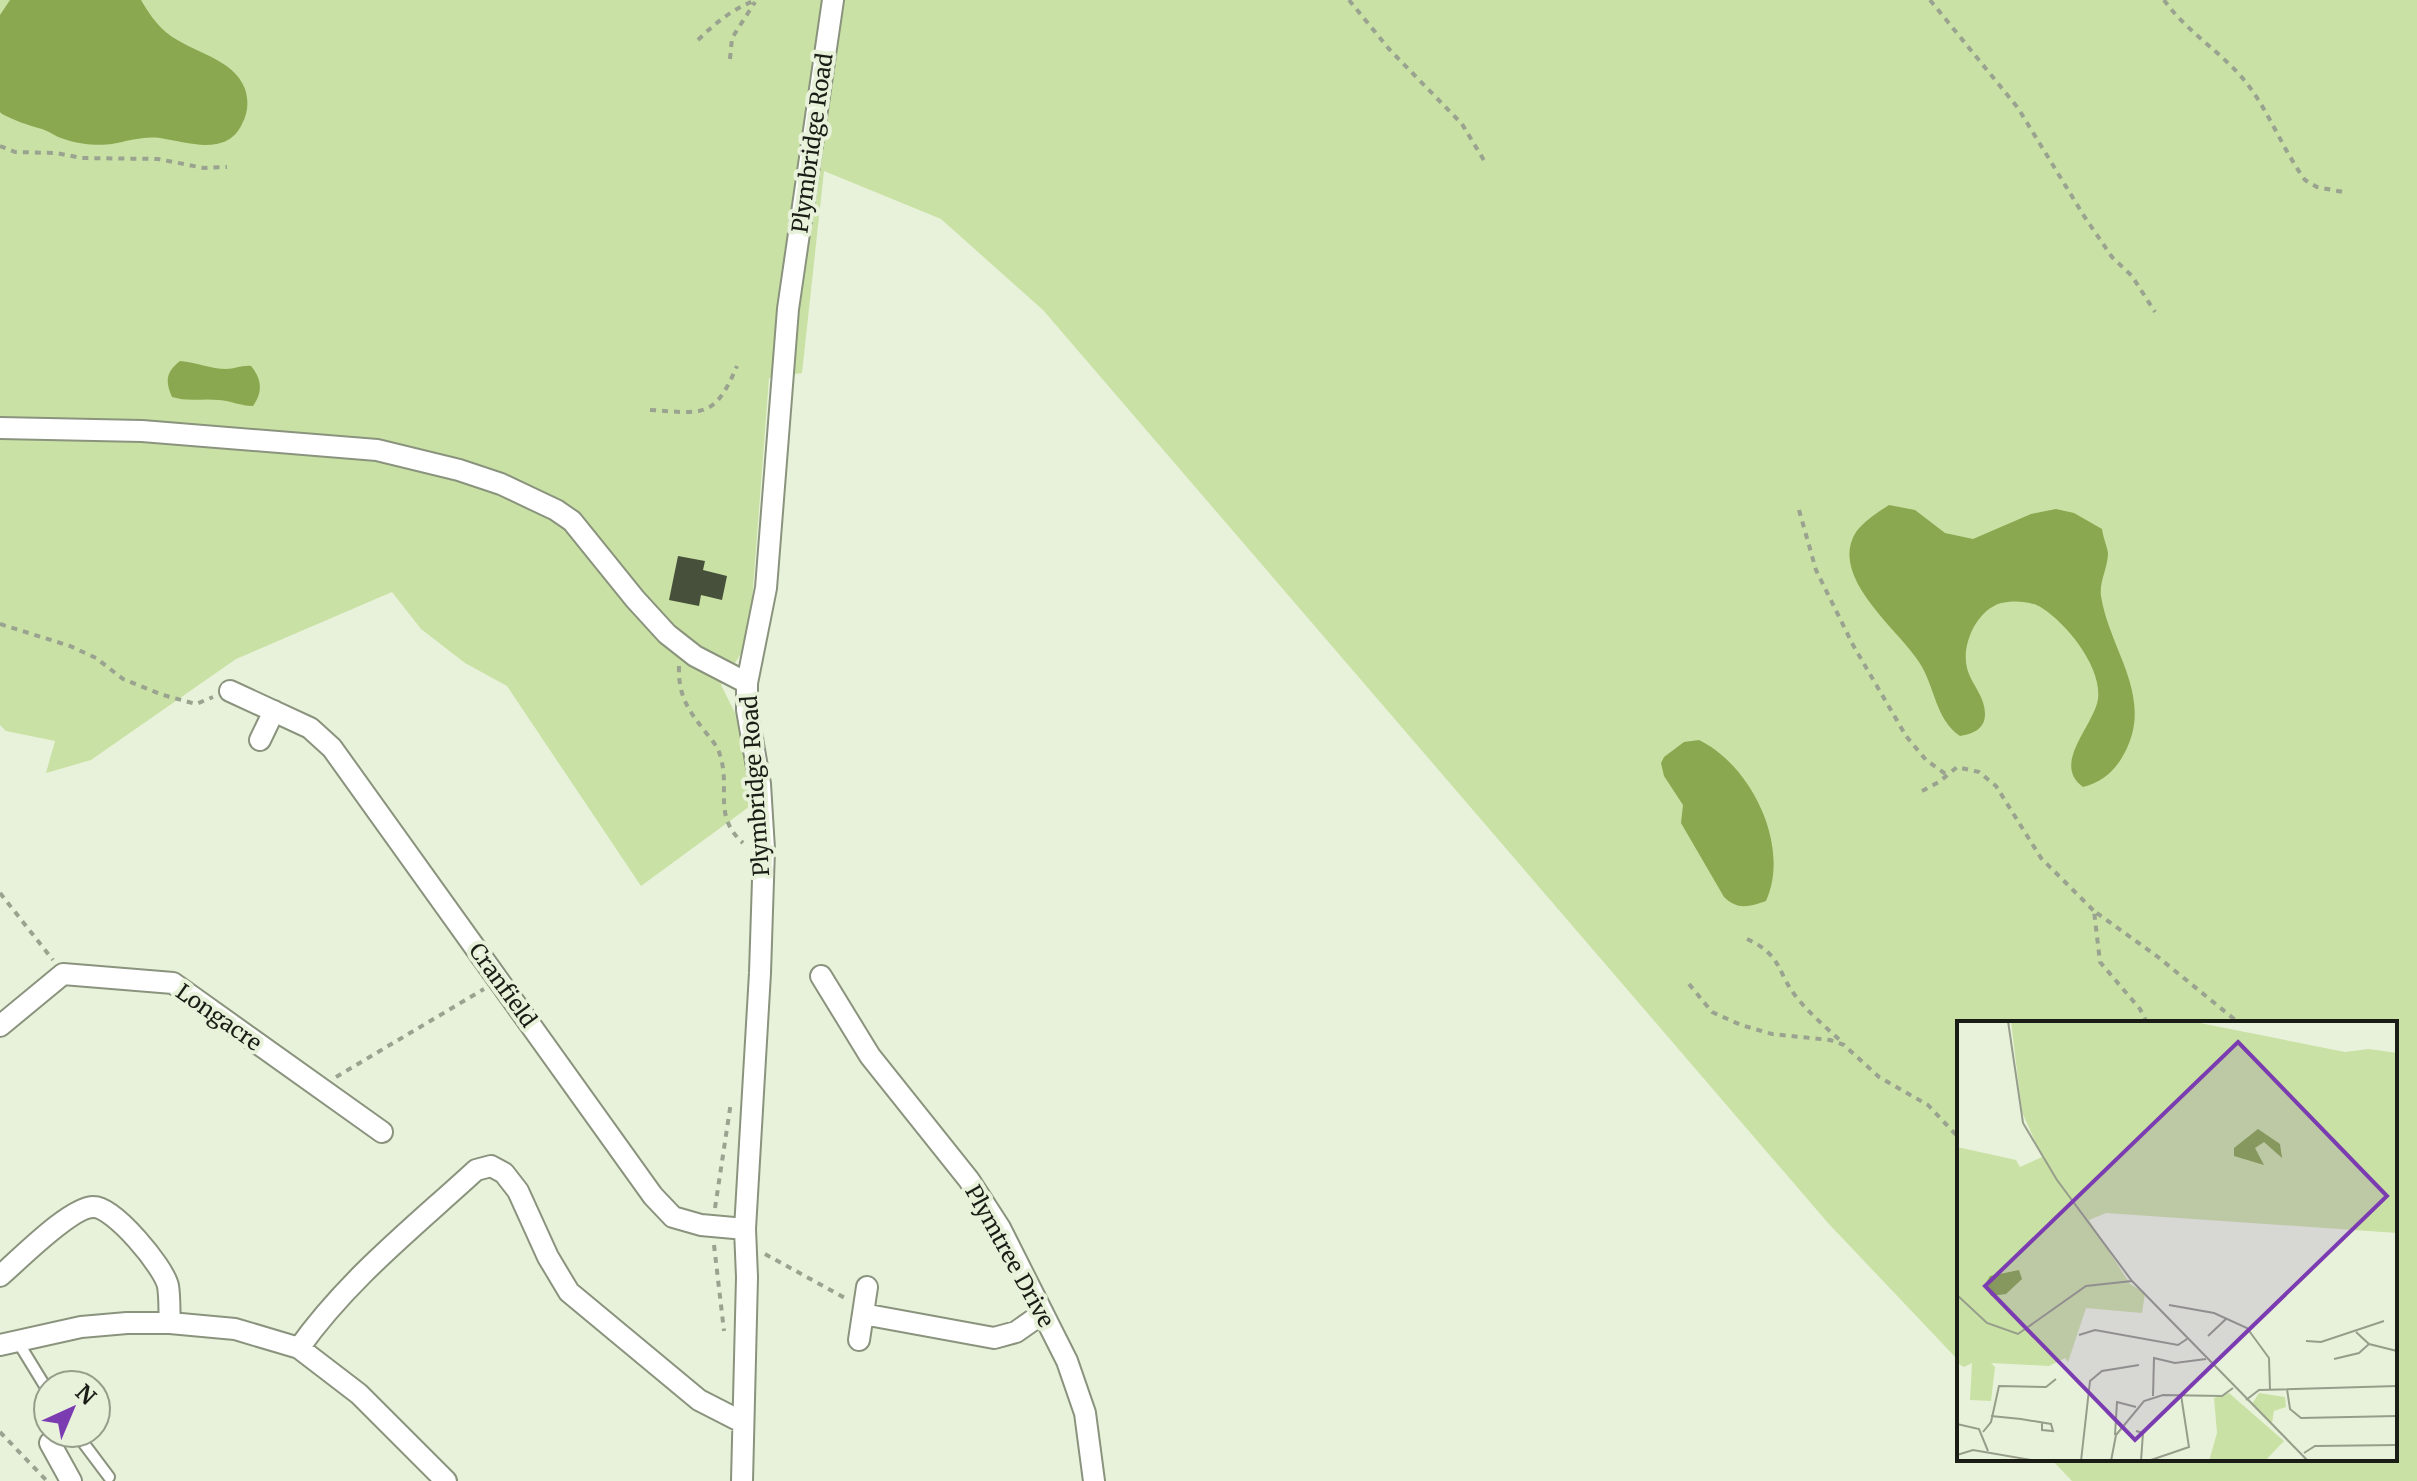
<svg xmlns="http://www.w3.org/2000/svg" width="2417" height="1481" font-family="Merriweather,serif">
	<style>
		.green { fill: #c9e1a4 }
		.water { fill: #89a850 }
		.building { fill: #47503b }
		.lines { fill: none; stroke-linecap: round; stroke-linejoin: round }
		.service-casing { stroke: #8a937d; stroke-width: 14 }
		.minor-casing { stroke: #8a937d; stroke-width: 24 }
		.path { stroke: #9aa290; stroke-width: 4; stroke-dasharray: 6 6; stroke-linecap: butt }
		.service { stroke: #fff; stroke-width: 10 }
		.minor { stroke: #fff; stroke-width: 20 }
		.labels { text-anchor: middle; stroke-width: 8; stroke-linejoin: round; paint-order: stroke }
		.street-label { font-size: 22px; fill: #1a1d15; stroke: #e8f2da }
		.inset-road { fill: none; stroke: #969d8b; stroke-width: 2 }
		.view { fill: #7b3cb1; fill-opacity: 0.15; stroke: #7b3cb1; stroke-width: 4 }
		.inset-edge { fill: none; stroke: #1a1d15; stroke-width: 4 }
	</style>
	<rect width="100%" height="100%" fill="#e8f2da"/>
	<path class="green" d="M0 0H2417V1481H2072L2051 1459H2395V1023H1959V1361L1828 1223 1043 310 941 219 824 171 802 373 769 378 749 641 721 685 735 713 757 801 641 886 507 686 465 663 421 629 392 592 236 659 91 760 46 773 55 741 6 731 0 725Z"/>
	<path class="water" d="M10 0H141C148 12 156 24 167 33 190 52 234 58 245 89 249 101 248 113 242 124 227 157 187 142 160 138 143 136 128 141 112 144 98 146 77 144 64 139 56 137 49 131 42 129 27 125 16 121 2 114L0 112V15Z
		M180 361C196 362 211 369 226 369 235 369 242 365 251 366 262 379 263 392 253 406 241 406 231 401 219 400 202 398 188 402 172 397 165 381 166 372 180 361Z
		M1889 505 1915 510 1945 533 1973 539 2031 514 2056 509 2074 513 2102 529C2103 537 2107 546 2108 553 2108 568 2099 581 2101 596 2109 648 2152 694 2127 748 2117 769 2105 781 2083 787 2051 764 2094 726 2098 699 2102 667 2067 624 2042 608 2032 601 2013 600 2001 603 1977 610 1961 644 1967 668 1971 684 1985 696 1985 714 1985 729 1973 734 1960 736 1935 719 1935 686 1919 662 1897 628 1828 577 1856 532 1864 521 1878 512 1889 505Z
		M1699 740C1751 765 1791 846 1766 901 1749 907 1737 910 1724 897L1681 823 1683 805 1664 776 1661 763 1664 757 1684 742Z"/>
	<path class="building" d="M678 556 705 561 703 570 727 576 722 600 701 595 699 606 669 600Z"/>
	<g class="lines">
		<g class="service-casing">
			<path id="service" d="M18 1342 48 1391
				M76 1433 109 1477"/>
		</g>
		<g class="minor-casing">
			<path id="minor" d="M0 428 142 431 377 450 459 470 501 484 556 510 572 521 635 599 667 634 695 656 747 683
				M230 691 310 728 332 748 653 1196 673 1217 701 1225 745 1229
				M260 740 274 711
				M821 976 870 1056 969 1180 1000 1228 1067 1361 1085 1413 1094 1481
				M0 1026 63 974 173 983 382 1132
				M0 1276C18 1261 71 1206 94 1207 114 1207 164 1267 168 1286 170 1298 169 1311 170 1323
				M863 1314 994 1338 1016 1332 1043 1313
				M859 1340 867 1287
				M0 1345 81 1327 127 1323H170L235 1329 299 1348 359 1394 446 1481
				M299 1348C348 1279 414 1227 476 1170L491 1166 504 1173 518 1191 548 1257 569 1292 699 1400 742 1422
				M50 1443 71 1481
				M742 1481 747 1277 745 1229 760 973 764 849 760 784 747 710V683L766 588 788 309 833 0"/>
		</g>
		<path class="path" d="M1349 0 1389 49 1462 124 1485 162
			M1930 0 2018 108 2084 216 2112 257 2132 276 2155 312
			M2164 0C2188 34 2227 55 2251 89 2271 117 2284 151 2305 180L2317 187 2343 192
			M698 40C716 22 733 9 756 0
			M730 59 732 38 755 2
			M0 146 15 152 56 153 82 158 158 159 204 168 227 167
			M650 410C703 413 714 420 737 366
			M1799 510 1816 570 1853 645 1906 736 1926 760 1947 775
			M0 624 70 646 96 658 123 679 163 695 196 704 213 697
			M679 666C678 697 689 711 707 734 712 740 718 747 720 755 731 789 712 815 743 843
			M1922 791 1939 782 1957 767 1979 772 1996 786 2041 858 2094 911
			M0 893 53 960
			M1747 939C1784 956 1776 973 1798 999 1811 1015 1828 1029 1843 1043
			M1689 984 1712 1012 1741 1025 1772 1034 1830 1040 1844 1045 1879 1077 1928 1105 1959 1138
			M2147 1023 2140 1009 2100 962 2094 911 2158 957 2239 1023
			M336 1077 484 989
			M715 1208 731 1102
			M714 1245 724 1331
			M765 1254 845 1298
			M0 1432 47 1481"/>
		<use href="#service" class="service"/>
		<use href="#minor" class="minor"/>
	</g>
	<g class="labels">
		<g class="street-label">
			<text transform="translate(812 143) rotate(-82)" y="8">Plymbridge Road</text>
			<text transform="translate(755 786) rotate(-94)" y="8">Plymbridge Road</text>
			<text transform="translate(503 985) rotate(54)" y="8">Cranfield</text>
			<text transform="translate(219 1017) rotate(35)" y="8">Longacre</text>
			<text transform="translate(1010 1256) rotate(61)" y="8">Plymtree Drive</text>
		</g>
	</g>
	<g transform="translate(1957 1021)">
		<rect width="440" height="440" fill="#e8f2da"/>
		<path d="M54 0H233L388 31 412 28 440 32V212L149 192 132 199 173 263 188 272 185 292 129 287 111 341 108 337 92 345 34 342 38 346 34 380 13 379 15 342 7 346 0 342V126L59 139 63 146 85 136 65 91ZM272 372 327 420 308 440H252L260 412 257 377ZM302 372 328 376 329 386 317 390 315 402 295 383Z" fill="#c9e1a4"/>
		<path d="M301 108 323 123 325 137 307 121 298 127 307 144 277 135V127ZM62 249 65 258 49 273 34 275 29 262 33 255Z" fill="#89a850"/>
		<path class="inset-road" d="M51 0 66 102 100 159 175 260 351 440M0 274 30 302 61 313 129 265 175 260M212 284 257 292 290 307 312 337 313 369M399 311 412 323 440 330M122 314 138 309 221 324 230 318M251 315 270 297M349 320 364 321 427 300M377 338 402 332 412 323M330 368 333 388 344 397 440 395M196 375 197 337 218 342 249 338M289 379 302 369 440 365M34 395 64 398 94 403 96 410 85 409V401M0 403 22 408 31 430M179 410 186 412 184 440M26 411 34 401 42 365 89 366 99 358M158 414 160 381 179 386M347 432 358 425 440 424M0 434 16 429 80 440M194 439 232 426 224 374M124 440 133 360 145 350 182 344M154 440 159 414 187 380 206 374 265 375 276 367"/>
		<path class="view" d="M281 21 430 175 178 419 28 265Z"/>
		<rect width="440" height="440" class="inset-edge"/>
	</g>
	<g transform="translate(72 1409) rotate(44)"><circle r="38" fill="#e8f2da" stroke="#969d8b" stroke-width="2"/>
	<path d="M0-6L14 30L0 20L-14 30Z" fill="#7b3cb1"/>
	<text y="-12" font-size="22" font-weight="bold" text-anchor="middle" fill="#1a1d15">N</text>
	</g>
</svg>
